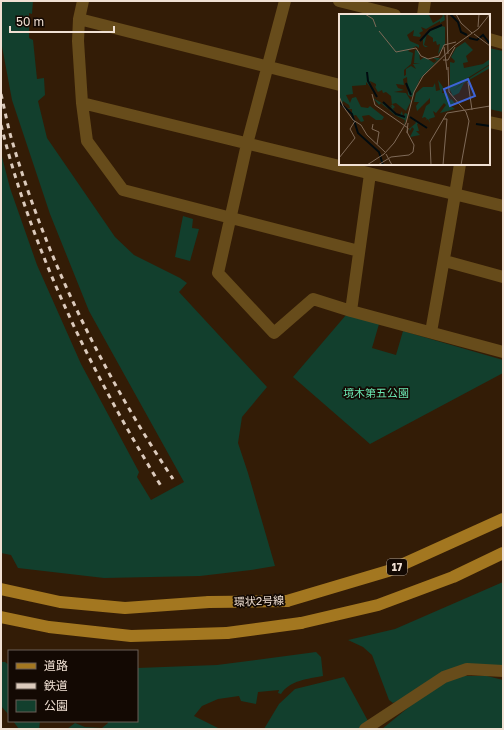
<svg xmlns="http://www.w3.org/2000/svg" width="504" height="730" font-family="'Golos Text','Noto Sans JP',sans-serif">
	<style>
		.green { fill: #123f2d }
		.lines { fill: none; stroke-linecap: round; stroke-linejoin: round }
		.minor { stroke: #674c1b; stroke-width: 12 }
		.major { stroke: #a37720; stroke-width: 12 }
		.rail { stroke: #dccbbd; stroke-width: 3; stroke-dasharray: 5 5; stroke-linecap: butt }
		.major-bridge { stroke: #a37720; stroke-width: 12 }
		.labels { text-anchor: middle; stroke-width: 3.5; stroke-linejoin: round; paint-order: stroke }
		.shield { fill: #130903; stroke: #aea095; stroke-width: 1 }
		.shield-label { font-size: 10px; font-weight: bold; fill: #f0e0d3 }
		.park-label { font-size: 11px; fill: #6be7b2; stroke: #130903 }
		.street-label { font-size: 11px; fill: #f0e0d3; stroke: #130903 }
		.inset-river { fill: none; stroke: #010b0f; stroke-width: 2 }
		.inset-road { fill: none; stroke: #7f6a58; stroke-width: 1 }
		.view { fill: #3d64d7; fill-opacity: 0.15; stroke: #3d64d7; stroke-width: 2 }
		.inset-edge { fill: none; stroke: #f0e0d3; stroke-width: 2 }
	</style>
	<rect width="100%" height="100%" fill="#331c06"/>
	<path class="green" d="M1 1H33L32 14 29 13V38L33 40 37 79 44 78 45 95 38 101 47 138 115 237 134 255 180 278 187 283 179 292 267 387 242 417 238 443 248 473 275 566 251 570 200 576 104 578 18 568 11 555 1 553V153L10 188 37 265 81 364 139 472 137 477 151 500 184 482 89 311 50 214 12 100 1 41Z
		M489 48 503 51V112L489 109Z
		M183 216 193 219 192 228 199 229 190 261 175 257Z
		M346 315 379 324 372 348 396 355 403 331 503 360V373L370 444 293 377Z
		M503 582V667L483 665 393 703 389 700 372 655 363 647 348 640 395 629Z
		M316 652 321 657 323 676C308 679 290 680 281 694L278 693 279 690 258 692 256 704 241 701 239 696 218 699 202 706 194 716 220 729H67L75 723 85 727 102 728 108 723V721H137V668L217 665Z
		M1 662H5L9 665V715L1 706Z
		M455 676H487L503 680V729H382L420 698Z
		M344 677 368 721 358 729H264L279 704 295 689Z
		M13 721H40L39 729H19Z"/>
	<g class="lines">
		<path class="minor" d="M83 1 79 19 78 41 82 103 87 141 123 190 359 251
			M285 1 247 144 218 273 274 333 313 299 351 311
			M339 1 395 15
			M423 15 425 1
			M79 19 340 85
			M489 39 503 43
			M82 103 503 206
			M489 122 503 125
			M370 174 351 311 503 352
			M445 261 503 277
			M431 332C441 276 451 220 460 164
			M365 729 444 677 467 669 503 671"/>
		<path class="major" d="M1 589 60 602 125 608 209 602
			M287 601 388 571 503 519
			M1 617 49 627 131 636 227 633
			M301 623 378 605 453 577 503 553"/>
		<path class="rail" d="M1 94C5 111 8 128 13 144 48 263 105 377 173 479
			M1 125C33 254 92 373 161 486"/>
		<path class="major-bridge" d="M209 602 287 601
			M227 633 301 623"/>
	</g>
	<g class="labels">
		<rect class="shield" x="387" y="559" width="20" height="16" rx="3"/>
		<g class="shield-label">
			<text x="397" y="571">17</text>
		</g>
		<g class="park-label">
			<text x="376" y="397">境木第五公園</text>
		</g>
		<g class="street-label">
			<text transform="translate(259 601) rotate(-2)" y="4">環状2号線</text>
		</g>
	</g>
	<g transform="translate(339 14)">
		<rect width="151" height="151" fill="#331c06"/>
		<path d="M0 0H95L90 1 94 9 101 5 104 2 102 0H105L106 6 101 9V7L87 15 82 13 84 17 80 19 82 21 81 23 74 22 75 16 68 21 71 27 80 31V34L77 32 69 37 74 39 72 50 65 56V62L67 61V55L72 52 77 55 74 50 81 49H75L76 36 80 37 81 46 86 43 95 49 98 46 94 44H101L81 65 73 83 69 81 68 63 64 65 65 71 57 70 59 74 65 76 55 78 67 79 72 87 67 97 57 89 53 90 56 93 53 95 57 94 54 95 57 100 61 101 63 97 64 103 66 99 69 100 65 112 66 106 56 101 42 89 40 91 34 84 46 91 43 87 50 96 53 95 52 94 53 92 50 93 53 91 52 82 47 78 44 79 43 76 39 78 35 71 37 73V70L31 67 33 75 27 68V71L13 72 14 80 7 81 11 89 13 84 17 83 22 93 29 94 31 92 45 103 43 106H37L30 101 23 102 25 107 22 108 17 101 13 102V95H8L11 94 10 91 4 87 3 90 0 80ZM103 12 106 13V30L99 40 101 30 98 31 97 27 94 28V24L88 20 85 31 89 33H86L84 31V25L91 17ZM126 28 134 36 127 42 129 48 124 49 125 54 144 50 151 45V50L127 65 114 77 126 67 151 51V54L125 69 120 79 114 82 111 76V48L115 49 116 47 112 43 117 34ZM99 66 104 73 103 79H108L111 85 110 88 112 85 117 90 112 92 116 95 101 99 107 91 105 89 97 99 94 97 96 103 90 105 91 109 89 105 85 107 88 105 86 103 83 104 87 92 91 89V84L78 97 77 92 80 88H75L77 79 84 73H94L96 69 97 77 101 76ZM76 107 80 109 78 110 80 117H77L81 121 71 123 75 115 73 113 71 117 70 115 77 109Z" fill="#123f2d"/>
		<path class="inset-river" d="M111 0 119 8 122 18 128 21M130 24 138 26 144 21 151 30M81 27 91 16 103 11M28 58 29 67 38 83M67 69 72 81M0 88 13 100 19 119 40 138 44 151M44 88 57 100 66 103M71 103 88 114M137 110 151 112"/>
		<path class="inset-road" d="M26 0 34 5 37 13M108 0 109 40M117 0 122 9 133 19M139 13 140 0M40 17 57 38 77 34 82 42 89 45 100 42 105 31 117 28M135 20 151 32M105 33 108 56M104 46H109L116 33M109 53 110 78 127 98 130 107 122 151M129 68 133 96M33 80 36 91 69 114 68 119M0 82 4 92 14 106 22 111 28 121 46 138M104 105H108L104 151M34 110 33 115 40 118 38 130M91 128 108 99 151 92M91 128 92 151M47 140 53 151M0 144 16 124 11 115 16 107M28 151 45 140 55 129 67 109 75 78 84 62 115 32 139 15 151 0M39 151 52 143 70 141 74 138 75 131 68 118 69 109"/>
		<path class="view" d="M129 65 136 82 111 92 105 75Z"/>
		<rect width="151" height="151" class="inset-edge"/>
	</g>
	<rect width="504" height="730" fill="none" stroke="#f0e0d3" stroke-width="4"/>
	<rect x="8" y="650" width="130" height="72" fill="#130903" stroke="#6b5f56"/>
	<rect x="16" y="663" width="20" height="6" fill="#a37720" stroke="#6b5f56"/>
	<text x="44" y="670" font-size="12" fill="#f0e0d3">道路</text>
	<rect x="16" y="683" width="20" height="6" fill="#dccbbd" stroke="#6b5f56"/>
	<text x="44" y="690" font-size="12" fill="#f0e0d3">鉄道</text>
	<rect x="16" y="700" width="20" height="12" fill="#123f2d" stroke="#6b5f56"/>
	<text x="44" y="710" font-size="12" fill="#f0e0d3">公園</text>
	<path d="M10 26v6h104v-6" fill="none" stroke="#f0e0d3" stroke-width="2"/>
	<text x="16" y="26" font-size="12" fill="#f0e0d3" stroke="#130903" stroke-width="3" paint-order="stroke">50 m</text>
</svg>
